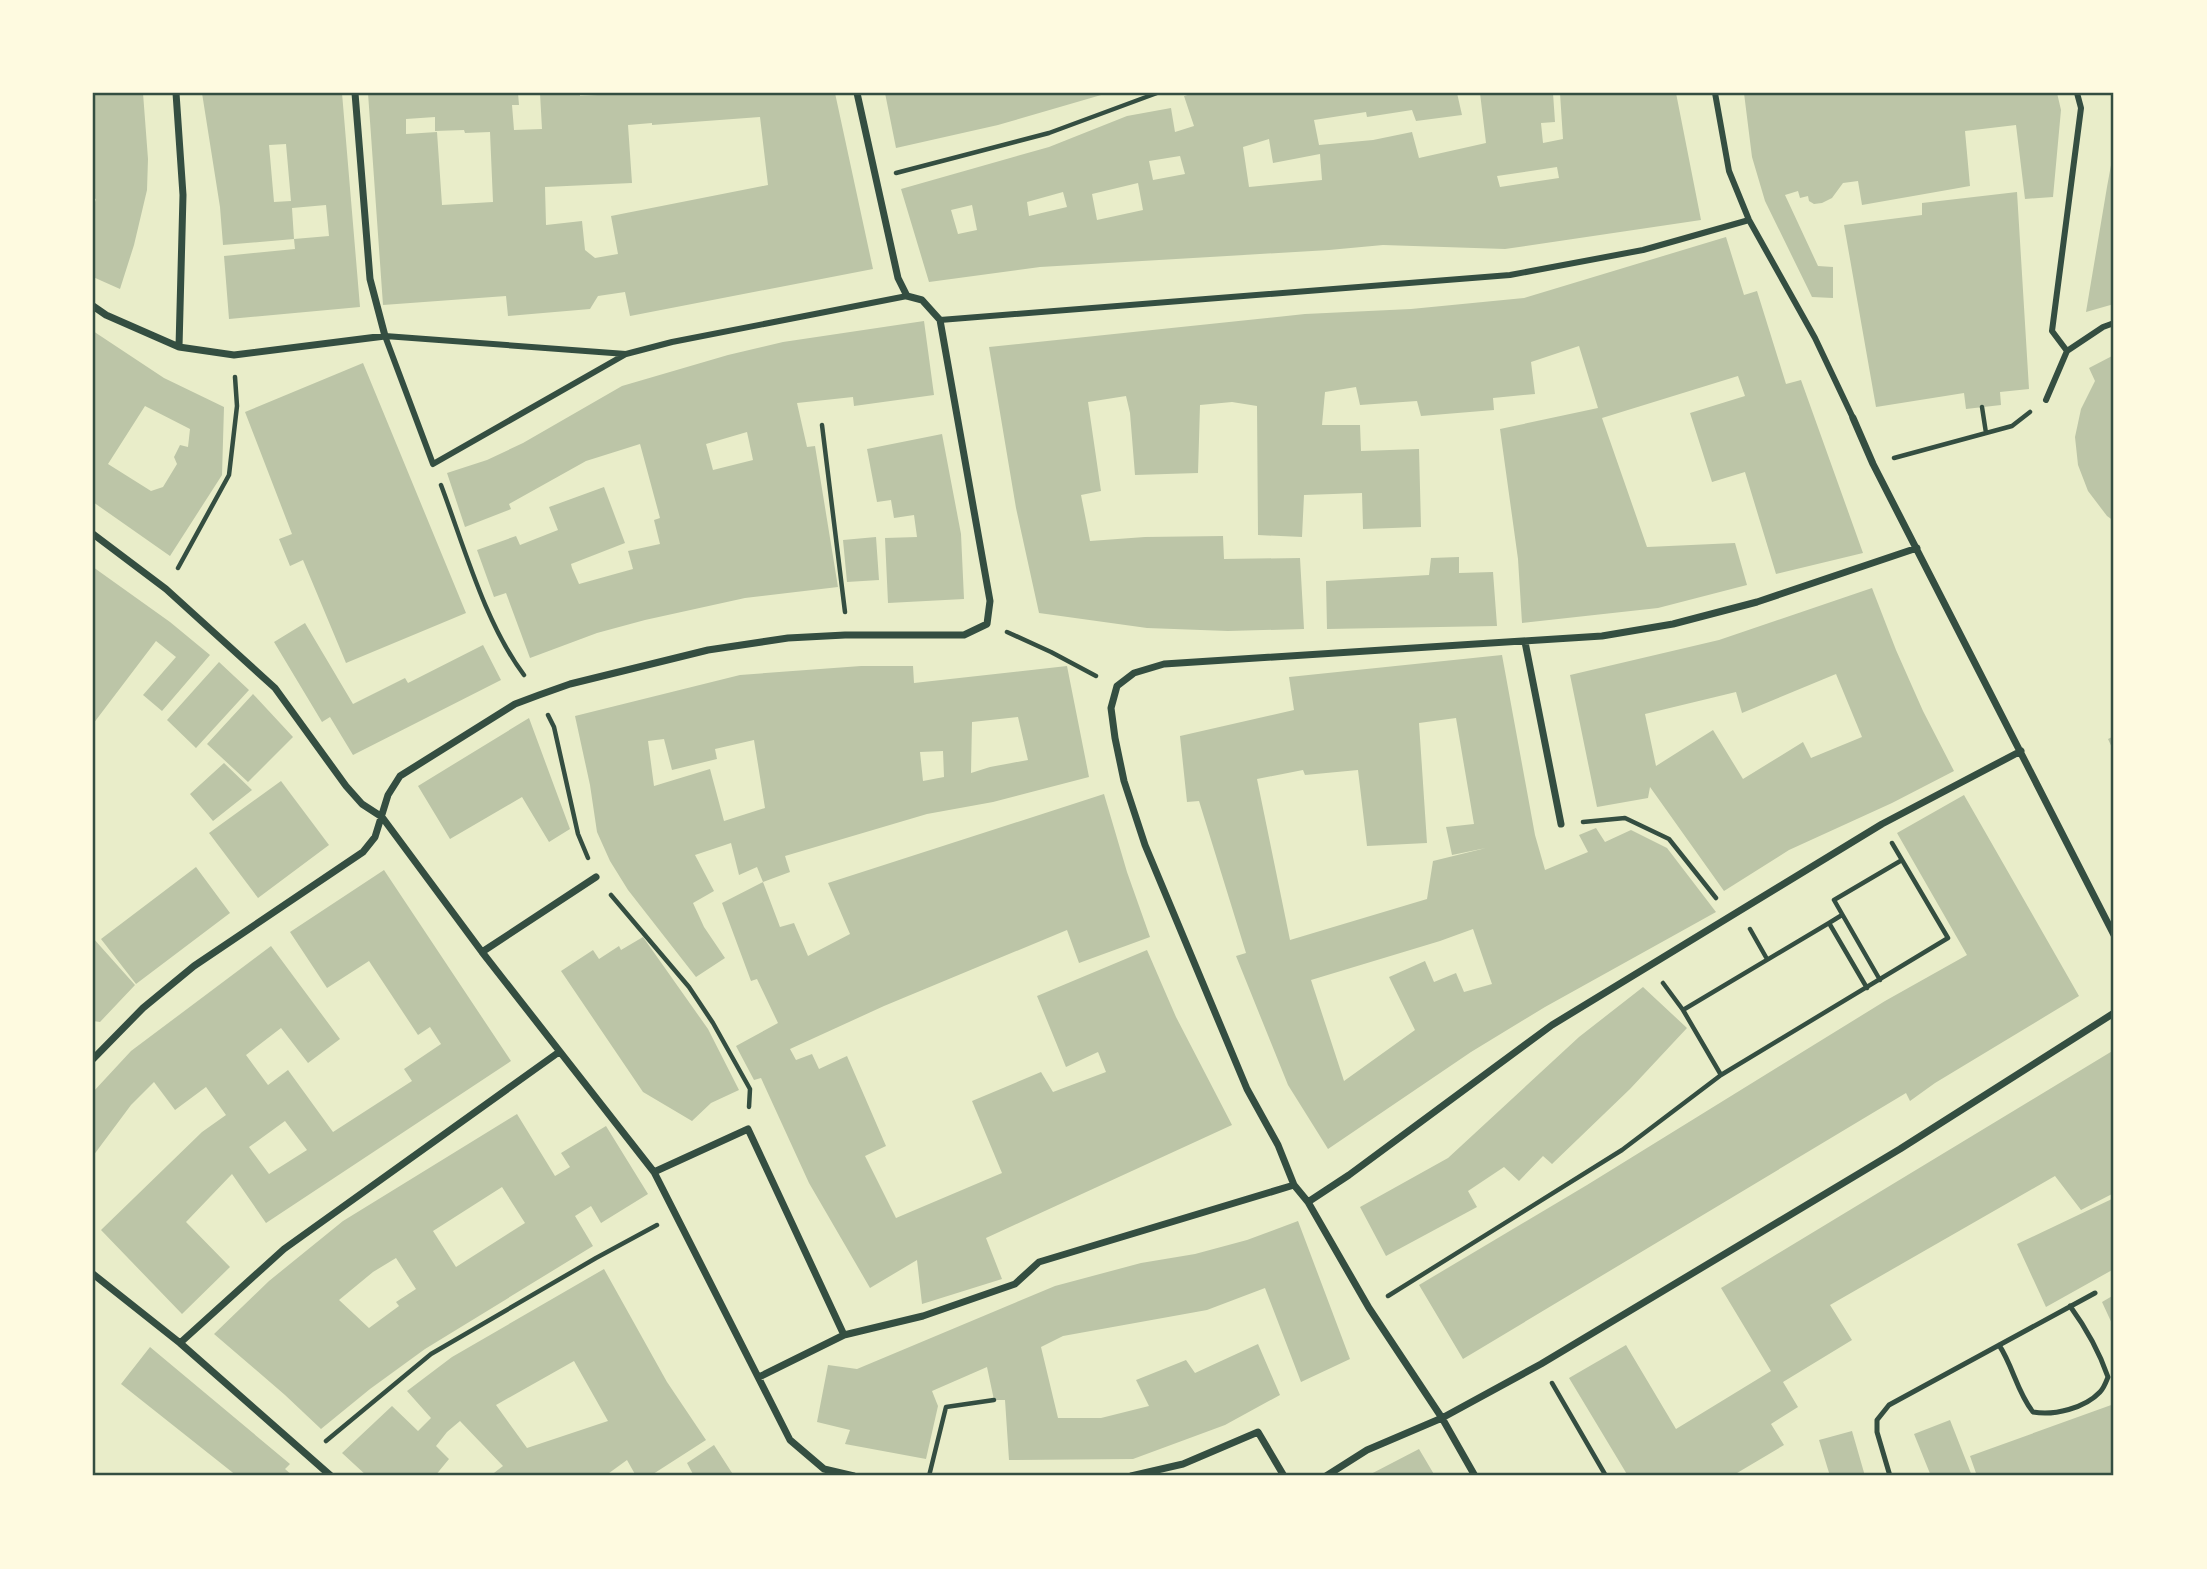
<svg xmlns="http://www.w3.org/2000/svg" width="2207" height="1569" font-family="'Sofia Sans Condensed',sans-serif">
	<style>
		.building { fill: #bcc5a7; fill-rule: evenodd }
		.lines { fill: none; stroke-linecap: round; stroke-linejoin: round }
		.path { stroke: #344e41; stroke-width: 4.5 }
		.service { stroke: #344e41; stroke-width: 5 }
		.pedestrian { stroke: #344e41; stroke-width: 6 }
		.minor { stroke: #344e41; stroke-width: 7 }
		.neatline { fill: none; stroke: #344e41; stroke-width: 2.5 }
	</style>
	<rect width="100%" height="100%" fill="#e9edc9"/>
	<path class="building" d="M93 93H143L148 159 147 190 134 245 120 289 93 277V208L96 199 93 198 95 99H93Z
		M202 93H342L360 307 229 319 224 256 295 249 294 239 223 245 220 207ZM286 144 291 201 274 202 269 145ZM326 205 329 236 294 239 292 208Z
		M368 93H518L519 105H512L514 130 542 129 540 93H580V96L633 93H835L873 269 630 316 625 292 598 296 590 309 508 316 506 296 383 305ZM435 117V131L464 130 465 133 490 132 493 202 442 205 437 132 406 134V119ZM760 117 768 185 611 216 618 254 595 258 585 250 582 221 546 225 545 187 632 183 628 125 652 123V125Z
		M885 93H1108L998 125 896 148Z
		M1195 93H1457L1462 115 1416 121 1412 110 1367 117 1366 112 1314 120 1319 145 1373 140 1412 132 1419 158 1486 143 1480 93H1553L1555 122 1541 123 1543 143 1563 139 1560 93H1676L1701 220 1505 249 1383 245 1329 250 1040 267 929 282 901 189 1049 147 1127 116 1171 108 1175 132 1194 126 1184 96ZM1269 139 1273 163 1320 154 1322 180 1249 187 1243 147ZM1180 156 1185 174 1153 180 1149 161ZM1557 167 1559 178 1500 187 1497 176ZM1138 183 1143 210 1097 220 1092 194ZM1063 192 1067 207 1029 216 1027 202ZM972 205 977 230 958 234 951 210Z
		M1744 93H2057L2061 110 2053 197 2025 199 2016 125 1965 131 1970 186 1862 205 1858 181 1843 183 1832 198 1822 203 1814 204 1809 201 1808 196 1800 198 1798 191 1785 195 1818 266 1833 267V298L1812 297 1765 201 1752 157Z
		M2113 154 2114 304 2086 312 2107 187Z
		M2017 192 2029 389 2000 392 2001 405 1966 409 1964 393 1876 407 1844 225 1922 215V203Z
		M1726 237 1744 295 1757 291 1786 384 1801 380 1863 553 1776 574 1745 472 1712 482 1690 413 1745 396 1738 376 1602 418 1647 547 1735 543 1747 585 1658 608 1522 623 1518 559 1500 429 1598 408 1579 346 1531 362 1535 394 1493 398 1494 410 1421 416 1417 401 1360 405 1356 387 1325 392 1322 425H1360L1361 451 1419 449 1421 527 1363 529 1362 493 1304 495 1302 537 1258 535 1257 406 1232 402 1200 405 1198 473 1135 475 1130 413 1126 396 1088 402 1101 491 1081 495 1090 541 1145 537 1223 536 1224 559 1300 558 1304 629 1228 631 1147 628 1039 613 1016 508 989 347 1305 314 1411 309 1524 298Z
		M924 321 934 395 854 406 853 397 797 403 807 447 815 446 838 587 745 598 645 620 597 633 530 658 506 593 494 597 477 550 516 536 520 545 558 530 549 507 604 487 625 543 571 564 572 568 579 584 633 569 628 551 660 544 654 520 660 518 640 444 586 461 509 504 511 509 465 527 447 473 487 460 523 443 622 386 728 355 783 342ZM747 432 753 460 713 470 706 444Z
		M93 331 164 378 224 407 222 475 170 556 93 502ZM145 406 190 429 188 447 180 445 174 457 177 464 163 487 151 491 108 464Z
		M2114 355V521L2107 516 2088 491 2078 465 2075 437 2081 409 2095 381 2089 368Z
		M363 363 466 613 346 663 303 560 290 566 279 539 292 534 245 412Z
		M942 434 961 534 964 599 888 603 885 538 917 537 914 515 894 518 891 500 877 502 867 449Z
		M876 537 879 580 847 582 843 540Z
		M1459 557V573L1493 572 1497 626 1327 629 1326 581 1429 575 1431 558Z
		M93 567 170 622 210 655 162 711 143 695 176 657 156 641 93 724Z
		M1872 588 1896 650 1923 711 1954 771 1892 803 1789 850 1724 891 1650 787 1648 798 1597 807 1570 675 1719 640ZM1836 674 1862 737 1811 758 1803 742 1743 779 1713 730 1656 766 1645 714 1736 692 1742 713Z
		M305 623 353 704 405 678 408 683 483 645 501 680 353 755 330 717 322 722 274 642Z
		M1502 655 1535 835 1545 870 1588 852 1579 835 1596 828 1605 842 1631 830 1667 848 1716 912 1545 1007 1471 1052 1328 1149 1288 1085 1236 956 1246 953 1199 801 1187 802 1180 736 1294 710 1289 677ZM1456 718 1474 824 1446 827 1452 855 1486 848 1433 861 1427 899 1290 940 1257 779 1303 770 1305 775 1358 770 1367 846 1427 843 1419 723ZM1473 929 1492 984 1464 992 1456 973 1434 982 1425 961 1389 977 1415 1030 1344 1081 1311 980 1440 941Z
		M219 662 249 690 196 748 167 720Z
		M861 666H913L914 683 1067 666 1089 777 993 802 927 814 785 856 790 872 763 882 757 867 739 875 731 843 695 855 714 891 693 903 704 927 725 958 696 977 628 890 610 861 597 832 590 785 575 716 740 675ZM1018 717 1028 760 990 767 971 773 972 722ZM664 739 672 770 717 759 715 749 754 740 765 808 724 821 710 769 654 786 648 741ZM943 751 944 777 923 781 920 752Z
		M253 694 293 737 248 782 207 744Z
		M529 718 570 829 549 842 522 797 450 839 418 786Z
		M2114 736V752L2108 739Z
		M224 763 252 790 213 821 190 794Z
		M281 781 329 845 258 898 209 833Z
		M1104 794 1127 872 1150 937 1079 963 1067 930 884 1006 790 1049 796 1060 812 1054 819 1069 847 1056 886 1146 865 1156 896 1218 1002 1173 972 1101 1041 1072 1053 1092 1106 1072 1098 1052 1066 1067 1037 996 1147 950 1176 1017 1232 1125 986 1238 1002 1279 922 1304 917 1260 870 1288 809 1183 761 1078 754 1080 736 1046 778 1023 757 979 751 981 722 903 763 882 780 927 794 923 808 956 850 934 828 883Z
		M1964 795 2079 996 1935 1083 1910 1101 1906 1093 1463 1359 1419 1285 1587 1185 1885 1001 1967 955 1897 833Z
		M196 867 230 913 136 984 101 939Z
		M384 870 511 1061 266 1223 232 1174 186 1222 230 1267 182 1314 101 1230 202 1132 226 1115 206 1087 175 1110 154 1082 131 1105 93 1156V1092L131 1051 271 946 340 1039 308 1063 281 1028 246 1055 268 1085 288 1070 333 1132 412 1081 404 1069 441 1044 430 1027 418 1035 369 961 327 988 290 932ZM285 1121 307 1150 269 1174 249 1147Z
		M643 937 708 1029 739 1090 711 1103 692 1121 643 1092 561 971 593 950 599 959 619 946 621 950Z
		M93 938 135 985 100 1022 93 1021Z
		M1643 987 1687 1028 1630 1089 1552 1164 1543 1156 1519 1181 1504 1167 1468 1191 1477 1207 1386 1256 1360 1207 1448 1158 1579 1037Z
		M2114 1050V1193L2081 1210 2055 1176 1830 1305 1852 1340 1783 1382 1798 1407 1771 1424 1784 1445 1732 1476H1628L1569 1378 1626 1345 1676 1429 1771 1371 1721 1288Z
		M517 1114 555 1176 570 1167 561 1153 606 1126 648 1194 601 1223 591 1206 575 1216 593 1246 425 1349 370 1389 321 1429 285 1395 214 1334 269 1281 343 1221ZM502 1187 525 1223 456 1267 433 1231ZM396 1258 416 1289 396 1302 399 1306 369 1328 339 1300 373 1272Z
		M2114 1198V1269L2046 1307 2017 1244Z
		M1298 1221 1350 1359 1301 1382 1265 1288 1207 1310 1063 1336 1041 1347 1058 1418H1101L1149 1406 1136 1380 1186 1360 1195 1373 1258 1344 1280 1395 1225 1425 1133 1459 1009 1460 1005 1400H994L987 1367 932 1391 938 1406 926 1459 845 1444 850 1430 817 1422 828 1365 857 1369 1055 1286 1141 1263 1195 1254 1247 1240Z
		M604 1269 667 1382 706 1440 650 1476H636L627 1460 605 1476H490L503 1466 460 1421 447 1432 436 1446 449 1459 435 1476H367L342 1453 392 1406 418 1431 431 1418 407 1391 452 1357ZM574 1361 608 1421 527 1448 496 1405Z
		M2114 1295V1328L2102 1302Z
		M150 1347 290 1464 285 1469 293 1476H237L121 1384Z
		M2114 1404V1476H1977L1970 1456Z
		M1950 1420 1972 1476H1931L1914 1434Z
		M1852 1431 1865 1476H1830L1819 1440Z
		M714 1445 734 1476H694L687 1463Z
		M1419 1449 1435 1476H1367Z"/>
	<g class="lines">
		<path class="path" d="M896 173 1049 133 1157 93
			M1982 407 1986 433
			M822 425 845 612
			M1894 458 2012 426 2030 412
			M441 485C464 546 485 623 524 675
			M178 568 229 475 237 406 235 377
			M1007 632 1051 652 1096 676
			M548 715 554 727 578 834 588 858
			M1583 822 1625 818 1669 839 1716 898
			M611 895 689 987 713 1023 750 1089 749 1107
			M1829 923 1842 915
			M1750 929 1767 959
			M1880 980 1834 900 1902 860
			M1663 983 1683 1010 1721 1075
			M1683 1010 1829 923 1867 988
			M1388 1296 1622 1150 1721 1075 1948 938 1892 843
			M1552 1383 1606 1476
			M326 1441 431 1354 596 1258 657 1225
			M929 1476 946 1407 994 1400"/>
		<path class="service" d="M1999 1345C2013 1366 2017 1392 2033 1412 2054 1416 2085 1408 2100 1392 2104 1388 2106 1382 2108 1377 2099 1351 2086 1328 2070 1306
			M1890 1476 1877 1432V1420L1889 1405 2095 1293"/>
		<path class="pedestrian" d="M1715 93 1729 171 1749 220 1815 338 1853 418
			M940 320 1510 275 1643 250 1749 220
			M2067 351 2052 331 2081 108 2077 93
			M2067 351 2103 327 2114 323
			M626 354 433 464 385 336 626 354 672 342 907 296
			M2046 400 2067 351"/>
		<path class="minor" d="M176 93 183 195 179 347
			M93 306 106 315 179 347 234 355 385 336 370 279 355 93
			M1853 418 1873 464 2114 935
			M93 534 166 589 275 688 346 786 362 804 382 817 482 952 654 1172 790 1440 824 1469 854 1476
			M1525 642 1561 824
			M482 952 596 877
			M93 1059 143 1008 194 966 363 852 375 837 388 795 400 776 515 704 539 695 570 684 708 650 788 638 845 635H964L987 624 990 601 940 320 922 300 907 296 898 278 857 93
			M654 1172 748 1129 844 1335
			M1308 1202 1349 1175 1552 1025 1882 824 2021 751
			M93 1274 180 1343 331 1476
			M180 1343 284 1249 559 1052
			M759 1377 844 1335 923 1316 1015 1284 1039 1262 1294 1185
			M1131 1476 1183 1464 1258 1432 1284 1476
			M1326 1476 1367 1450 1442 1418 1541 1364 1900 1149 2114 1013
			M1475 1476 1442 1418 1369 1308 1308 1202 1294 1185 1278 1145 1247 1089 1145 845 1124 781 1115 738 1111 708 1117 686 1134 673 1164 664 1602 636 1673 624 1757 602 1917 548"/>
	</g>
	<rect width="2207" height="1569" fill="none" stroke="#fefae0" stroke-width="189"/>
	<rect x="94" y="94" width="2018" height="1380" class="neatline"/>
</svg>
